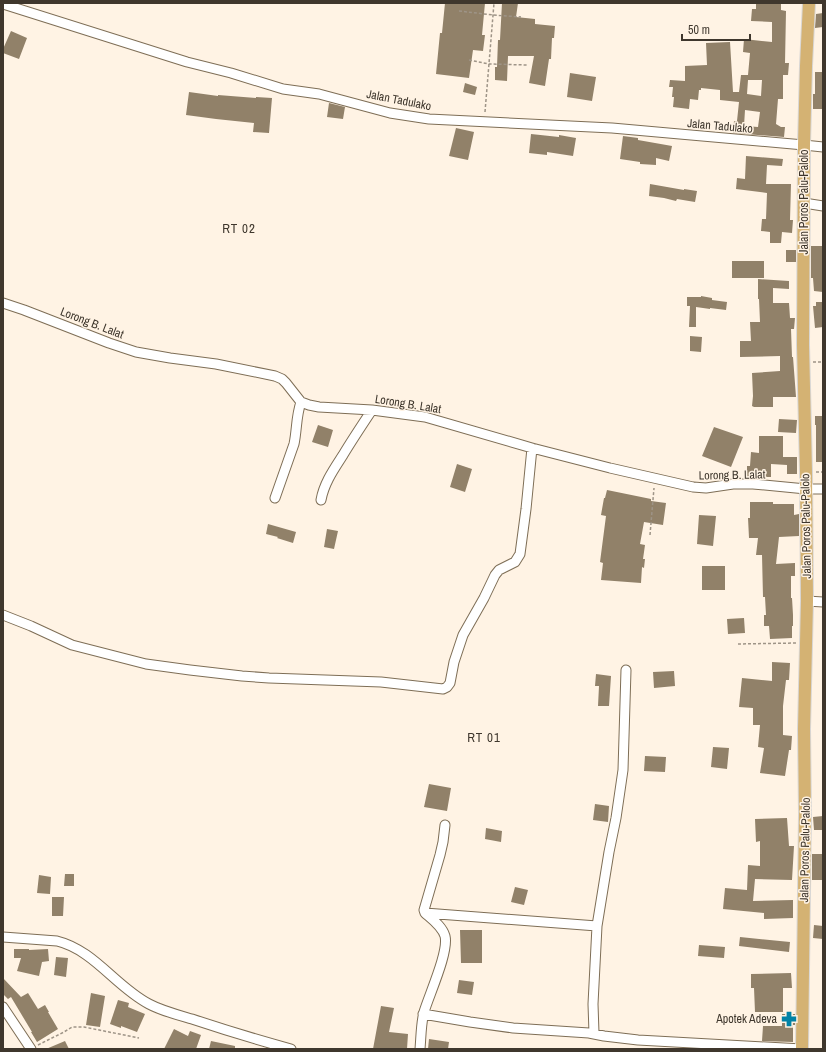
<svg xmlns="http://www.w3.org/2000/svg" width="826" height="1052" font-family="'Archivo Narrow',sans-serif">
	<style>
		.building { fill: #918169; fill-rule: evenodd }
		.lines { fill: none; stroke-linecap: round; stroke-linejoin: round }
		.minor-casing { stroke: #7e6e56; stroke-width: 11 }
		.major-casing { stroke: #d9d7d5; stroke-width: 14 }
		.path { stroke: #9e9487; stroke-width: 1.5; stroke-dasharray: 3 2; stroke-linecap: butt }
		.minor { stroke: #fff; stroke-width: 9 }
		.major { stroke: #d4b273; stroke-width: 12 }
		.labels { text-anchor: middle; stroke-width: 3; stroke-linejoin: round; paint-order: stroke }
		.street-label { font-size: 12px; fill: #3f372d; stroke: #fff3e4 }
		.poi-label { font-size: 12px; fill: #3f372d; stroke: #fff3e4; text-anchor: end }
		.neighbourhood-label { font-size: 13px; letter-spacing: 1px; fill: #3f372d; stroke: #fff3e4 }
	</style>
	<rect width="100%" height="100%" fill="#fff3e4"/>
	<path class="building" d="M445 3H485L482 35H485L483 51 473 50 469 78 436 74 440 33H442Z
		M502 3H518L516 17 535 19V24L555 26 554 38H552L551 59H549L545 86 529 83 534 56H508L507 81 495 80V67H497L498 40H500Z
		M756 3H781V10L786 11 785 63H789L788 75H783V99H778L776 124 781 127H785L784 137 733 133 734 121H737L739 102 720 100V90L701 88V90H699L698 100 690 99 689 109 673 107 674 97H672L673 87H669L670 80 685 81V66L707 65 706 43 730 42 733 92H739L741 75H748L750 53 743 52 744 39 772 42V22L751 21 752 9H756ZM748 80H762L761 96 747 94ZM745 110 760 112 758 127 744 126Z
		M823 13V27L815 28 816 14Z
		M11 31 27 38 19 59 3 53V49Z
		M815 72H823V109H813V94H815Z
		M570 73 596 77 592 101 567 97Z
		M465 83 477 87 475 95 463 92Z
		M189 92 218 96V95L256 98V97L272 98 269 133 253 132 254 123 216 119 186 115Z
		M329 103 345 107 343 119 327 117Z
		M456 128 474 132 468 160 449 156Z
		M531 134 559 137V135L576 138 573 156 547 152V155L529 153Z
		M623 136 638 138V140L672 146 669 161 656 158V165L640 164V162L620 159Z
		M746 156 783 159 782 166 767 165 766 184H791L790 220H793L792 233 782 232 781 243H770V232L761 231 762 219H766L767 193 736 189 737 178 745 179Z
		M650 184 684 190V189L697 191 695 202 677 199 676 201 664 198 649 196Z
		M811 246H823V292L814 291 813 278H811Z
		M786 250H796V262H786Z
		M732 261H764V278H732Z
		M758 279 789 281V289L773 288V303H789L790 318H795L794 329H791L792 357H793L796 397H773V407H754L752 406 753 396 752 373 780 371V356L740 357V341H751L750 322H760L759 299H758Z
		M701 296 712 298V300L727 302 726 310 710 308V309L696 307V327H689L690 306H687V297H701Z
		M816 302H823V327L815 328 813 306H816Z
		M690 336 702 337 701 352 690 351Z
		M815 416H823V462H816V425H815Z
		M779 419 797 420 796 433 778 432Z
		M318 425 333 430 328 447 312 442Z
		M714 427 743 437 731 467 702 456Z
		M759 436H783V457H797V474H787V465L771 464V477H747V466H750L751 452 759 453Z
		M457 464 472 469 465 492 450 487Z
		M607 490 651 499V501L666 503 663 525 644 522 640 544 645 545 643 559H645L644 568 642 567 641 583 601 580 603 563 600 562 606 516 601 515 604 498H605Z
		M750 502H773V504H794V515L799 514V536L779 537 776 564 795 563V576H791V598H792L793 615V626H792V638L770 639 769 626H764V615H766L765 597H763L762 555H756L758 538H749L748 518H750Z
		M699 515 716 516 713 546 697 544Z
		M268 524 296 532 293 543 277 538 278 537 266 534Z
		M327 529 338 531 334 549 324 547Z
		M702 566H725V590H702Z
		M744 618 745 633 728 634 727 619Z
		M772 662 790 663 789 680H786L783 706V735L792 736 791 750H789L785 776 760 773 764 748 758 747 760 725H753V708L739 707 742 678 772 681Z
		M674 671 675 686 654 688 653 672Z
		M596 674 611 676 609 706H598L599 686H595Z
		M713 747 729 748 727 769 711 767Z
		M645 756 666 757 665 772 644 771Z
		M429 784 451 788 447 811 424 807Z
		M595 804 609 806 608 822 593 820Z
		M823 816V830H814L813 817Z
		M787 818 789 846H794L792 880 755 879 753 901 793 900V918L764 919V913L723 909 725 888 747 890 748 865 760 866V841L756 842 755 819Z
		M486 828 502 831 501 842 485 839Z
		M812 854H823V880H812Z
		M65 874H74V886H64Z
		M39 875 51 877 50 894 37 893Z
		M515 887 528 890 524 905 511 902Z
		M52 897H64L63 916H52Z
		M814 925 823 926V939L813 938Z
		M460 930H482V963H461Z
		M740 937 790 942 789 952 739 946Z
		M699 945 725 947 724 958 698 956Z
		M14 949H29V950L48 949 49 961 42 962 39 976 17 971 21 958H14Z
		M56 957 68 958 66 977 54 975Z
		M791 973 792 988H783V1012H755L754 988H751V974Z
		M3 978 21 997 28 993 38 1009 45 1005 49 1012H48L58 1029 37 1042 31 1032H32L11 997 8 999 3 994V988L4 987 3 984Z
		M459 980 474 982 472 995 457 993Z
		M91 993 105 996 100 1027 86 1025Z
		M118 1000 129 1003 128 1007 145 1014 137 1032 121 1026V1028L110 1024Z
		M381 1006 394 1008 389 1032 408 1034 407 1049 387 1048 386 1049H373Z
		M782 1014H795V1025H793V1042L762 1041 763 1026H782Z
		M174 1029 188 1036 190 1031 201 1035 196 1049H164Z
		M429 1039 449 1042 448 1049H428Z
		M65 1041 69 1049H46Z
		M211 1041 235 1046V1049H209Z"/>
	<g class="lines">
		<g class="minor-casing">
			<path id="minor" d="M3 4 187 62 231 73 283 89 319 94 390 113 429 119 612 128 804 145 823 147
				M804 203 823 206
				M3 303 24 310 109 343 136 352 170 358 216 364 275 376 282 379 286 383 301 402 309 405 319 407 372 410 425 417 532 448 610 468 693 487 706 488 733 484H753L806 489H823
				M275 498 294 444C297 430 296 416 301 402
				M321 500C324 483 334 469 343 455 352 440 362 425 372 410
				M807 601 823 602
				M3 615 31 626 72 645 146 664 190 670 242 676 269 678 381 682 443 689 447 687 450 683 454 662 463 635 484 598 495 575 499 570 515 562 520 554 526 509 532 448
				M425 913 597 926
				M3 937 57 941C94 950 116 987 149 1004 162 1011 178 1015 192 1019 225 1030 258 1040 291 1049
				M3 1007 31 1049
				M423 1014 470 1022 513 1028 589 1033 604 1036 638 1040 802 1049
				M594 1033 593 1004 597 926 609 852 616 818 623 770 626 670
				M420 1049C421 1038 421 1023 424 1012 429 995 449 952 445 936 442 926 432 919 425 913L424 910 440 855 443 842 445 825"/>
		</g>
		<g class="major-casing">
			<path id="major" d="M802 1049 805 814 804 729 807 601 806 472 803 345 804 145 806 66 809 3"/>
		</g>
		<path class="path" d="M459 11 493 15 521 17
			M469 60 489 64 528 65
			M485 112 494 3
			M813 362H823
			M816 472H823
			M650 535 654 488
			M738 644 796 643
			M38 1045 64 1032 72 1027H84L139 1038"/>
		<use href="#minor" class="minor"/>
		<use href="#major" class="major"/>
	</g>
	<defs>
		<g id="pharmacy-bare" transform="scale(1.2)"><path d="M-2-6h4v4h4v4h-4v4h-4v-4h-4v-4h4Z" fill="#0182a6" stroke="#fff3e4" stroke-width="2.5" paint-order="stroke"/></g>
	</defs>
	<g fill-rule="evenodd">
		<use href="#pharmacy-bare" x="789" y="1019"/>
	</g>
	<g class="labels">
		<g class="street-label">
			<text transform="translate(399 100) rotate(11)" y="4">Jalan Tadulako</text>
			<text transform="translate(720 126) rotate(5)" y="4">Jalan Tadulako</text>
			<text transform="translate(804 202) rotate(-90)" y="4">Jalan Poros Palu-Palolo</text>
			<text transform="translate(92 323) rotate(21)" y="4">Lorong B. Lalat</text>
			<text transform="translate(408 404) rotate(9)" y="4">Lorong B. Lalat</text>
			<text transform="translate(732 475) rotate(-1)" y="4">Lorong B. Lalat</text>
			<text transform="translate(806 526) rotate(-91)" y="4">Jalan Poros Palu-Palolo</text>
			<text transform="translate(805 850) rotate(-89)" y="4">Jalan Poros Palu-Palolo</text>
		</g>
		<g class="poi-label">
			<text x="777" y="1023">Apotek Adeva</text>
		</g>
		<g class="neighbourhood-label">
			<text x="239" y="233">RT 02</text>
			<text x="484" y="742">RT 01</text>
		</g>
	</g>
	<rect width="826" height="1052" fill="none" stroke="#3f372d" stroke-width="8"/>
	<path d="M682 34v6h68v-6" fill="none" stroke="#3f372d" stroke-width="2"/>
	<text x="688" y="34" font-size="12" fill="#3f372d" stroke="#fff3e4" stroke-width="3" paint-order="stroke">50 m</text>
</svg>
